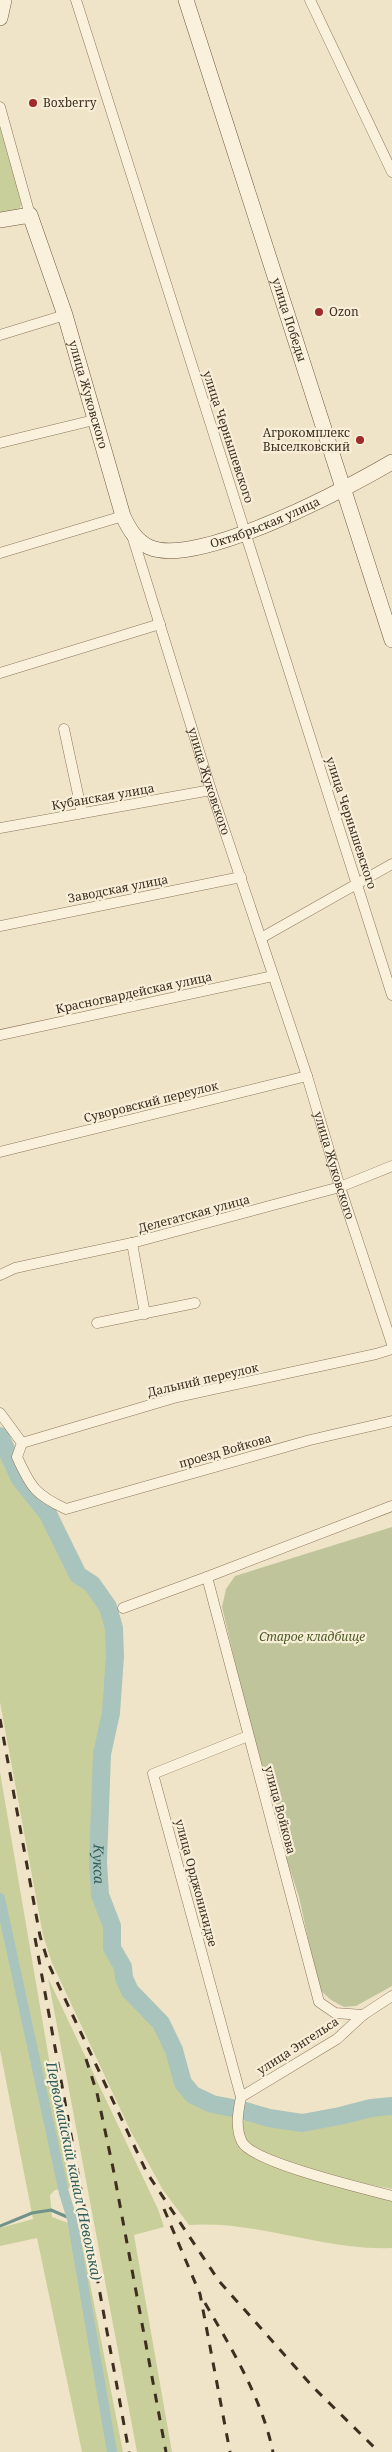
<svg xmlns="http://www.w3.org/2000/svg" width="392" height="2452" font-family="'Noto Serif',serif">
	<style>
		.green { fill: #c9cf9b }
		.cemetery { fill: #bfc49a }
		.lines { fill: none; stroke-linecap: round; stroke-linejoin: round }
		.stream { stroke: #6f938a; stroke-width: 3 }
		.canal { stroke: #a9c4bc; stroke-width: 10 }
		.river { stroke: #a9c4bc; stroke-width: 18 }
		.street-casing { stroke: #8d765c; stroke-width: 11 }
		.secondary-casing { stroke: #6f573f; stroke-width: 16 }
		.street { stroke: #faf1dc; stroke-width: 10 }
		.secondary { stroke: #faf1dc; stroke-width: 15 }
		.rail { stroke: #3d2e20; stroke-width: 3; stroke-dasharray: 9 9; stroke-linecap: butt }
		.poi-dot { fill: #9e2a2b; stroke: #f7eed8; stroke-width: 2 }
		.labels { text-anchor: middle; stroke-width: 4.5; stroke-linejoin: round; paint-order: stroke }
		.poi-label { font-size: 12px; fill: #3d2e20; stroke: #f7eed8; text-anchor: start }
		.street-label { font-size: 12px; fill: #3d2e20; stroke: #f7eed8 }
		.park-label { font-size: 12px; font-style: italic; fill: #4d5a26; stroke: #f7eed8 }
		.water-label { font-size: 14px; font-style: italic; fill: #2f5d5a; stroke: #f7eed8 }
	</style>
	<rect width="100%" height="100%" fill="#f0e4c8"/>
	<path class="green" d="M0 122 22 203 19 210 0 214Z
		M0 1443 17 1482 27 1491 46 1517 74 1575 89 1587 104 1609 110 1629 112 1656 99 1754 95 1863 97 1896 108 1927 109 1948 121 1968 122 1979 128 1992 158 2024 170 2056 172 2074 182 2095 196 2106 233 2113C235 2140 234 2148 260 2159L392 2200V2248C324 2251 257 2220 189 2225L163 2190 131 2132 52 1963 43 1935 0 1702Z
		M0 1772 71 2188 55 2190 50 2195 52 2217 79 2227 123 2452H82L37 2238 0 2246V2228L33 2219 0 2050Z
		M48 1978 158 2209 164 2227 134 2235 172 2452H137Z
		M373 2110H392V2189L326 2176 255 2150 245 2141 240 2125 247 2116C261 2119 278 2127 293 2128 319 2129 348 2119 373 2110Z"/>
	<path class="cemetery" d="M392 1527V1986L356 2006 344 2007 331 2000 319 1989 299 1897 268 1803 222 1607 226 1589 235 1576Z"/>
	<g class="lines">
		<path class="stream" d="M0 2226 32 2213 51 2210 72 2219"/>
		<path class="canal" d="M0 1898 64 2193 72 2219 112 2452"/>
		<path class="river" id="s1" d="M0 1436 20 1479 48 1514 78 1575 92 1584 108 1607 114 1628 115 1656 111 1713 102 1754 98 1862 100 1895 112 1926V1948L123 1967 124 1978 130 1991 161 2023 174 2050 183 2083 193 2095 212 2104 238 2109 269 2118 302 2123 340 2116 371 2108 392 2106"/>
		<g class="street-casing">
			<g id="street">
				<path d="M76 0 392 995"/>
				<path d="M310 0 392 172"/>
				<path d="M0 107 30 215"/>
				<path d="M0 335 65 315"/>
				<path d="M0 443 94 420"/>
				<path id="s2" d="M132 535 211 790 307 1076 340 1187 392 1344"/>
				<path d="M0 553 123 516"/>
				<path d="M0 673 160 624"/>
				<path d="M64 729 82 813"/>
				<path d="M0 828 211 790"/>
				<path d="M0 926 241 877"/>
				<path d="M261 938 392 864"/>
				<path d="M0 1035 273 976"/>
				<path d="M0 1152 307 1076"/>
				<path d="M132 1243 145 1314"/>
				<path d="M0 1275 15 1268 132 1243 340 1187 392 1166"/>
				<path d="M97 1323 195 1303"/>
				<path d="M0 1413 22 1443 17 1457C31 1488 36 1495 66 1509L310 1440 392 1421"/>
				<path d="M22 1443 177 1397 376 1354 392 1349"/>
				<path d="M123 1608 207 1577"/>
				<path d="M248 1736 153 1774 241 2097C238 2112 235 2128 242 2142 253 2163 366 2189 392 2196"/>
				<path d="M363 2015 335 2013 319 2002 207 1577 392 1506"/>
				<path d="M241 2097 337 2039 363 2015 392 1996"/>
			</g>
		</g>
		<g class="secondary-casing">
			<g id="secondary">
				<path id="s3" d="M186 0 392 640"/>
				<path d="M0 18 4 0"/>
				<path id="s4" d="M0 220 30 215 65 315 123 516C129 529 136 541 149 547 196 569 348 488 392 462"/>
			</g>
		</g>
		<use href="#street" class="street"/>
		<use href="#secondary" class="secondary"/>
		<path class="rail" d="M0 1719 40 1936 49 1965 147 2173 219 2281 313 2387 379 2452
			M35 1938 129 2452
			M86 2059 97 2093 113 2168 166 2452
			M164 2209 200 2294 230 2452
			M205 2303C232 2349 262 2399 273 2452"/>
	</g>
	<g class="poi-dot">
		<circle cx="33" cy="103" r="5"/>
		<circle cx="319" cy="312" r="5"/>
		<circle cx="360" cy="440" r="5"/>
	</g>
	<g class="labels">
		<g class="poi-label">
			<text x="43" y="107">Boxberry</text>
			<text x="329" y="316">Ozon</text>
			<text x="350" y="437" text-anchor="end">Агрокомплекс<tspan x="350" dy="14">Выселковский</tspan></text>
		</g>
		<g class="street-label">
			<text dy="4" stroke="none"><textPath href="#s3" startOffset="336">улица Победы</textPath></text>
			<text dy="4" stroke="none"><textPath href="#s4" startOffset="219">улица Жуковского</textPath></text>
			<text transform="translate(228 437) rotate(72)" y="4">улица Чернышевского</text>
			<text dy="4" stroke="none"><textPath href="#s4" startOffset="508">Октябрьская улица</textPath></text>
			<text dy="4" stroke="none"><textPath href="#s2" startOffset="258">улица Жуковского</textPath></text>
			<text transform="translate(103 797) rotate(-10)" y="4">Кубанская улица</text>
			<text transform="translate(351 823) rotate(72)" y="4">улица Чернышевского</text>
			<text transform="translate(118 889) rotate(-11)" y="4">Заводская улица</text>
			<text transform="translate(134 993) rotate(-12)" y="4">Красногвардейская улица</text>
			<text transform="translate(151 1102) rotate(-14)" y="4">Суворовский переулок</text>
			<text dy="4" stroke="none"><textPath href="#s2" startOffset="662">улица Жуковского</textPath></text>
			<text transform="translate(194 1214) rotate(-15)" y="4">Делегатская улица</text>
			<text transform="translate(203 1380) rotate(-13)" y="4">Дальний переулок</text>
			<text transform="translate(225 1451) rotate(-16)" y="4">проезд Войкова</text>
			<text transform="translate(280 1810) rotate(75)" y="4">улица Войкова</text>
			<text transform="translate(196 1883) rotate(75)" y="4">улица Орджоникидзе</text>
			<text transform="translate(298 2046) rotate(-33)" y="4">улица Энгельса</text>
		</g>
		<g class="park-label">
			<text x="312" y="1641">Старое кладбище</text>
		</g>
		<g class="water-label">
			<text dy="5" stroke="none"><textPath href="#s1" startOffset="464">Кукса</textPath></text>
			<text transform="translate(74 2171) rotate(78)" y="5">Первомайский канал (Неволька)</text>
		</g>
	</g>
</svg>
